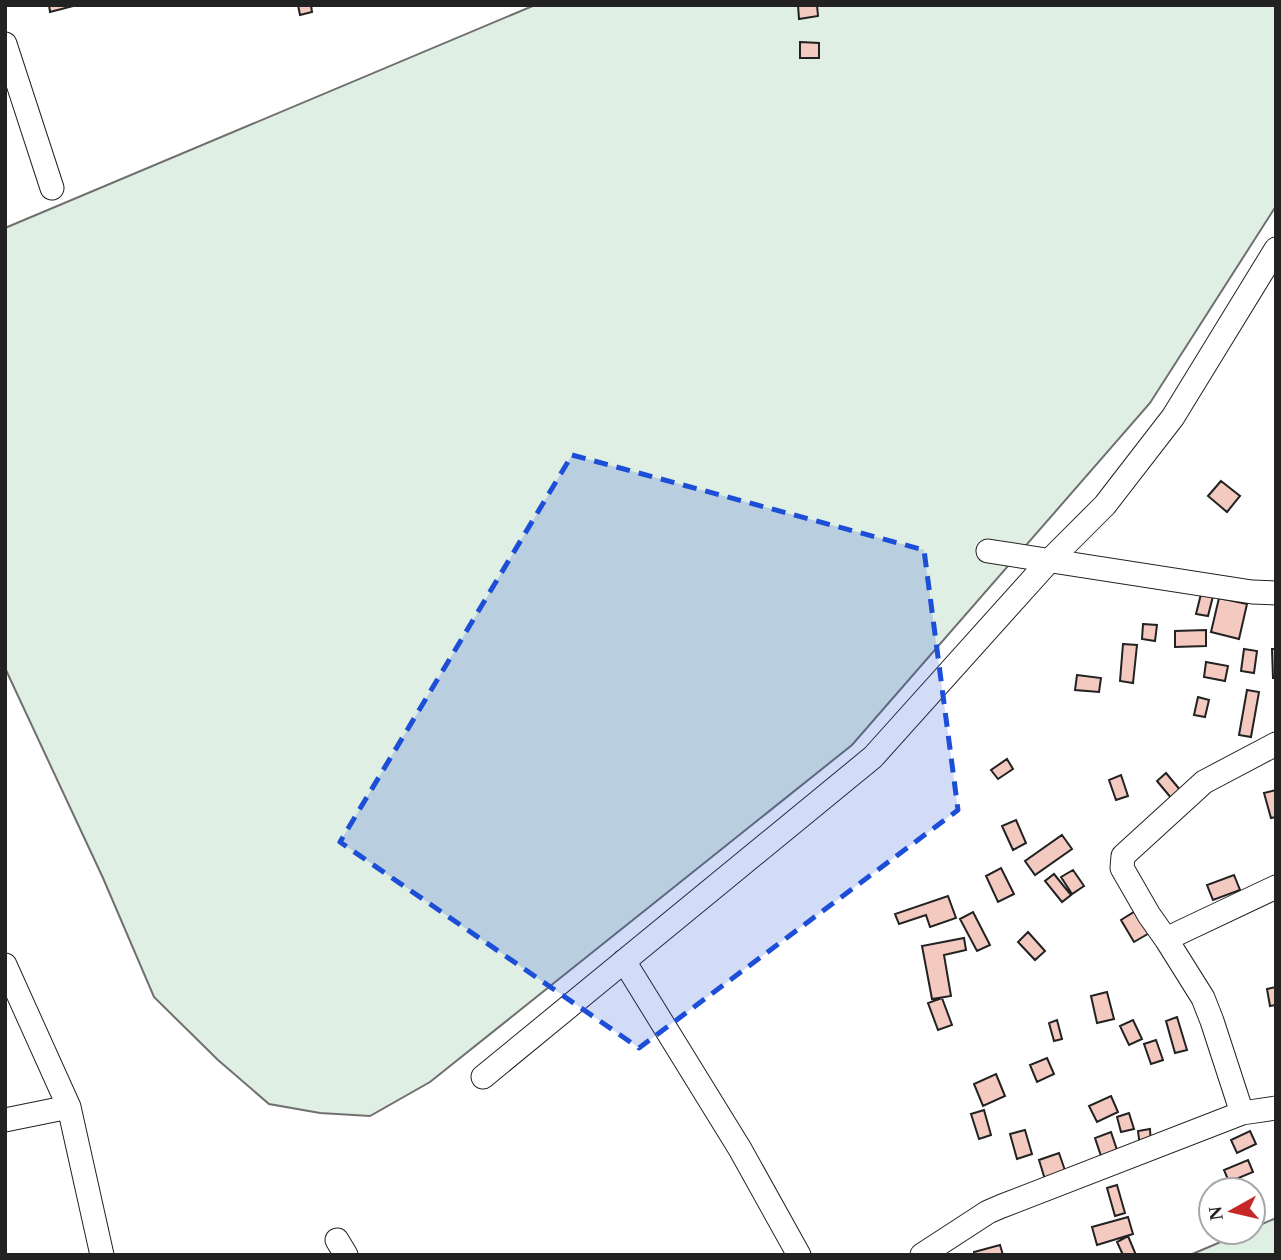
<svg xmlns="http://www.w3.org/2000/svg" width="1281" height="1260" font-family="'Times New Roman',serif">
	<style>
		.green { fill: #e0efe3; stroke: #6f6f6f; stroke-width: 2 }
		.building { fill: #f3c9c0; stroke: #222; stroke-width: 2 }
		.lines { fill: none; stroke-linecap: round; stroke-linejoin: round }
		.street-casing { stroke: #222; stroke-width: 25 }
		.street { stroke: #fff; stroke-width: 23 }
		.marked { fill: #1d4ed8; fill-opacity: 0.2; stroke: #1d4ed8; stroke-width: 5; stroke-dasharray: 14 9; stroke-linejoin: round }
	</style>
	<rect width="100%" height="100%" fill="#fff"/>
	<path class="green" d="M535 5H1276V206L1150 403 852 745 430 1082 370 1116 320 1113 269 1104 218 1060 154 997 103 878 5 668V228Z
		M1276 1218V1255H1190L1244 1232H1253V1228Z"/>
	<path class="building" d="M49 5H77L50 12Z
		M298 5H311L312 12 300 15Z
		M798 5H817L818 16 799 19Z
		M800 42 819 43V58H800Z
		M1221 481 1240 496 1227 512 1208 496Z
		M1201 594 1213 596 1208 616 1196 614Z
		M1219 598 1247 604 1239 639 1211 632Z
		M1143 624 1157 625 1155 641 1142 639Z
		M1206 630V646L1175 647V631Z
		M1123 644 1137 645 1133 683 1120 681Z
		M1244 649 1257 651 1254 673 1241 671Z
		M1272 649H1276V678H1273Z
		M1206 662 1228 666 1225 681 1204 677Z
		M1077 675 1101 678 1099 692 1075 690Z
		M1247 690 1259 692 1251 737 1239 735Z
		M1198 697 1209 700 1205 717 1194 715Z
		M1007 759 1013 769 998 779 991 770Z
		M1166 773 1186 797 1177 805 1157 781Z
		M1121 775 1128 796 1116 800 1109 780Z
		M1276 790V817L1271 818 1264 793Z
		M1016 820 1026 843 1013 850 1002 826Z
		M1062 835 1072 849 1035 875 1025 861Z
		M1001 868 1014 894 998 902 986 876Z
		M1073 870 1084 886 1072 894 1061 877Z
		M1054 874 1071 895 1062 902 1045 881Z
		M1234 875 1240 890 1213 900 1207 885Z
		M948 896 956 918 930 927 926 915 899 924 895 914Z
		M1145 905 1158 928 1134 942 1121 920Z
		M973 912 990 945 977 951 960 919Z
		M1028 932 1045 951 1035 960 1018 942Z
		M964 938 966 950 944 955 951 996 932 999 922 946Z
		M1276 987V1005L1270 1006 1267 989Z
		M1107 992 1114 1019 1097 1023 1091 996Z
		M942 998 952 1025 938 1030 928 1003Z
		M1177 1017 1187 1050 1175 1053 1166 1021Z
		M1057 1020 1062 1039 1054 1041 1049 1023Z
		M1133 1020 1142 1039 1129 1045 1120 1026Z
		M1156 1040 1163 1060 1151 1064 1144 1044Z
		M1047 1058 1054 1074 1037 1082 1030 1065Z
		M996 1074 1005 1096 983 1106 974 1084Z
		M1111 1096 1118 1112 1097 1122 1089 1106Z
		M984 1110 991 1135 979 1139 971 1114Z
		M1129 1113 1134 1129 1121 1132 1117 1117Z
		M1150 1129 1151 1146 1140 1147 1138 1131Z
		M1025 1130 1032 1154 1017 1159 1010 1134Z
		M1250 1131 1256 1144 1237 1153 1231 1140Z
		M1111 1132 1119 1156 1103 1162 1095 1138Z
		M1059 1153 1068 1179 1047 1186 1039 1160Z
		M1248 1160 1253 1172 1229 1182 1224 1170Z
		M1117 1185 1125 1213 1115 1216 1107 1188Z
		M1128 1217 1133 1234 1097 1245 1092 1227Z
		M1128 1236 1136 1255H1123L1117 1242Z
		M1000 1245 1003 1255H974V1252Z"/>
	<g class="lines">
		<g class="street-casing">
			<path id="street" d="M5 44 52 188
				M988 551 1252 592 1276 593
				M1166 939 1276 887
				M624 961 740 1149 799 1255
				M5 965 69 1107 102 1255
				M483 1077 873 757 1050 560 1105 505 1173 417 1276 249
				M1242 1113 1212 1021 1203 998 1166 939 1149 915 1122 868 1123 856 1204 782 1276 744
				M5 1120 69 1107
				M337 1240 346 1255
				M922 1255 988 1212 1002 1206 1242 1113 1276 1108"/>
		</g>
		<use href="#street" class="street"/>
	</g>
	<path class="marked" d="M572 455 924 550 958 810 639 1048 340 842Z"/>
	<rect width="1281" height="1260" fill="none" stroke="#222222" stroke-width="14"/>
	<g transform="translate(1232 1211) rotate(262)"><circle r="33" fill="#ffffff" stroke="#a7a7a7" stroke-width="2"/>
	<path d="M0-5L12 26L0 18L-12 26Z" fill="#c62828"/>
	<text y="-10" font-size="19" font-weight="bold" text-anchor="middle" fill="#222222">N</text>
	</g>
</svg>
